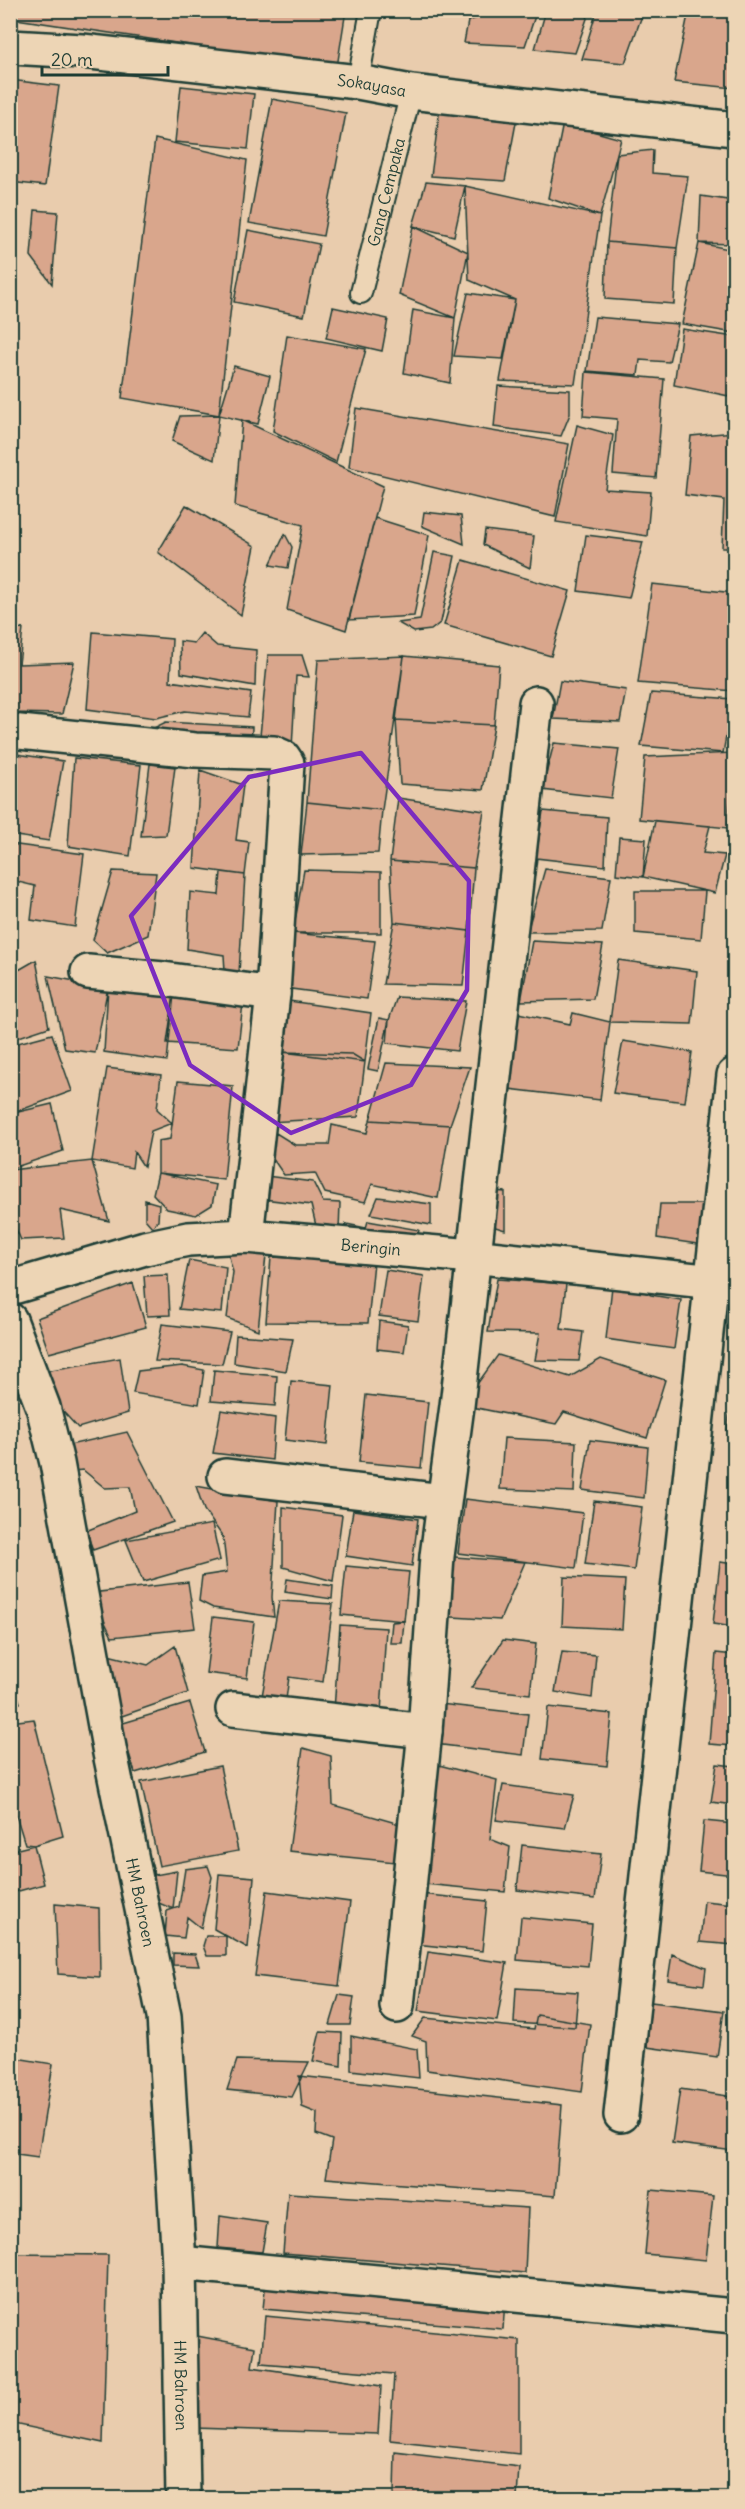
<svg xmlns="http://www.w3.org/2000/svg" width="745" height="2509" font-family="Delius,sans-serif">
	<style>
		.building { fill: #d9a68c; stroke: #1f3d34; stroke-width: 1.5 }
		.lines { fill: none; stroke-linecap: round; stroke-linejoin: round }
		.service-casing { stroke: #1f3d34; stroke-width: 24 }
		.minor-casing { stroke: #1f3d34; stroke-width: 38 }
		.tertiary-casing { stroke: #1f3d34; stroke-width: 38 }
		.service { stroke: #edd5b5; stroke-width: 20 }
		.minor { stroke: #edd5b5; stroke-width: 33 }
		.tertiary { stroke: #edd5b5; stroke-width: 33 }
		.marked { fill: none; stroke: #7b2cbf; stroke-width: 4.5; stroke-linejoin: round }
		.labels { text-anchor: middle; stroke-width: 5; stroke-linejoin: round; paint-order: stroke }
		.street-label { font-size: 16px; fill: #1f3d34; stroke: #edd5b5 }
	</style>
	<rect width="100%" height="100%" fill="#e9ccad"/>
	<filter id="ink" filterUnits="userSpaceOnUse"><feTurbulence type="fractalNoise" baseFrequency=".0167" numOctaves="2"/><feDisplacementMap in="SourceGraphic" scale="12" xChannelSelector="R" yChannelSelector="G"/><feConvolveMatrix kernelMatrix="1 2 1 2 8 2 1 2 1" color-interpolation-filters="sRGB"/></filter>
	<g filter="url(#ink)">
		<path class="building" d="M10 10H346L337 67 10 18Z
			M482 10H537L525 46 464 43 468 21 481 17Z
			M546 10H590L575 53 535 49Z
			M597 10H644L625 63 582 59Z
			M689 10H734V88L674 82Z
			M10 80 59 86 45 186 10 182Z
			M181 86 254 94 248 149 175 142Z
			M272 99 346 113 323 236 249 223Z
			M441 100 518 112 505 181 431 176Z
			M563 123 621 139 600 216 548 198Z
			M155 139 247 160 219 415 122 398Z
			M653 150 652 173 688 176 677 248 607 242 617 154Z
			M426 182 465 186 454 236 413 226Z
			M465 186 600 216 575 384 500 381 515 300 469 280Z
			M701 196 734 201V244L699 243Z
			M35 210 58 212 52 284 31 256Z
			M413 226 468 252 455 318 399 295Z
			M248 230 319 244 304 316 234 302Z
			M607 242 677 248 674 304 605 299Z
			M699 243 734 250V333L682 324Z
			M468 293 515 300 503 359 454 356Z
			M333 307 388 319 382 351 326 338Z
			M413 310 455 318 450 383 404 373Z
			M595 317 678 324 669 362 640 360 638 375 587 371Z
			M682 329 734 337V397L674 385Z
			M287 335 366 349 336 462 273 431Z
			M234 366 270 376 258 424 219 415Z
			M586 372 664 379 656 478 613 474 617 419 583 416Z
			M498 386 570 390V414L561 436 494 427Z
			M356 408 569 444 555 517 349 467Z
			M219 415 214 460 172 441 180 416Z
			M242 420 383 486 346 630 287 610 303 525 235 506Z
			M577 425 613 435 605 489 651 492 647 536 556 522Z
			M734 432V548H722L724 500 685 495 691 436Z
			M186 505 255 546 241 615 158 552Z
			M424 512 461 516 464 544 422 526Z
			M375 518 429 535 414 616 349 620Z
			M485 530 534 536 530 568 483 545Z
			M285 534 292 547 288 568 270 565Z
			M586 535 643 542 629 598 578 591Z
			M434 552 455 556 441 622 431 630 414 632 398 623 420 620Z
			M463 560 570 591 551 656 444 625Z
			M652 584 734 593V691L638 683Z
			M10 627 23 629 19 664 74 662 62 714 11 713Z
			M93 632 172 639 170 681 251 693 248 717 185 711 156 718 87 709Z
			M202 633 217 646 256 650 255 686 181 673 180 641 194 643Z
			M268 655H302L309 677 296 676 292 748 259 746Z
			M404 656 499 665 494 725 396 720Z
			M404 656 382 810 307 802 318 660Z
			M560 681 626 690 620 722 553 719Z
			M651 693 733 699 723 753 641 746Z
			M396 720 494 725 483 790 400 784Z
			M166 722 252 727 251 748 141 734Z
			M554 743 619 749 611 798 542 790Z
			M10 753 63 761 49 841 10 835Z
			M733 753 728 828 639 819 645 757Z
			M74 758 141 765 130 856 68 846Z
			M150 764 175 767 166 835 141 836Z
			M200 770 243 785 236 840 249 842 245 875 194 868Z
			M398 798 484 811 474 868 390 861Z
			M307 802 382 810 378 853 301 855Z
			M543 811 607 817 605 866 536 858Z
			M655 821 710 826 703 853 725 855 715 893 643 877Z
			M619 837 646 839 643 877 616 874Z
			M10 844 84 854 75 927 31 920 35 886 14 881Z
			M390 861 474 868 469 931 394 922Z
			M545 869 611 877 602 931 527 932Z
			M304 870 381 872V933H293Z
			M113 871 156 873 148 935 107 953 93 940Z
			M221 872 245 875 239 973 225 971 224 955 187 949 190 892 219 895Z
			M635 891H705L701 939 635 933Z
			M394 922 469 931 463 986 383 984Z
			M293 933 375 941 367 999 284 988Z
			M532 941 603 945 593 999 521 1001Z
			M36 960 49 1027 10 1040V975Z
			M618 960 697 971 692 1024 610 1022Z
			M48 976 108 987 95 1053 65 1049Z
			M108 987 174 994 167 1061 104 1052Z
			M174 994 243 1003 238 1048 167 1043Z
			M397 997 466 1001 457 1051 387 1043 389 1020Z
			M289 1001 371 1013 365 1062 283 1052Z
			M518 1013 570 1024 573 1013 610 1022 600 1100 509 1089Z
			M379 1018 389 1020 378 1071 368 1069Z
			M52 1034 72 1091 10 1114V1045Z
			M623 1041 692 1052 685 1102 613 1093Z
			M283 1052 352 1054 365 1062 358 1117 269 1122Z
			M386 1063 470 1067 450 1125 370 1120Z
			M107 1068 161 1075 157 1109 172 1123 151 1131 144 1167 134 1152 132 1168 92 1161Z
			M178 1081 233 1086 224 1180 158 1173V1141L170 1139Z
			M52 1104 63 1151 10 1169V1114Z
			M370 1120 450 1125 438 1198 372 1184 365 1202 325 1193 315 1173 284 1175 266 1149 276 1133 295 1145H329L332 1125 367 1133Z
			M92 1161 109 1221 60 1210 64 1238 21 1240 10 1216V1170Z
			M158 1173 216 1185 212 1205 196 1215 167 1209 153 1194Z
			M266 1176 313 1182 323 1202 340 1203 339 1231 317 1230 311 1205 264 1199Z
			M494 1191 505 1192V1230L489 1225Z
			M378 1197 431 1204V1225L371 1214Z
			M145 1200 159 1204 158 1221 152 1227 145 1219Z
			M660 1204H709L704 1245 657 1238Z
			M368 1221 419 1230 417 1237 345 1229 346 1224 366 1228Z
			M226 1245 267 1246 258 1330 227 1318 233 1272Z
			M271 1257 374 1262 368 1323 266 1322Z
			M189 1260 226 1267 222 1313 179 1309Z
			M386 1270 424 1276 418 1321 379 1316Z
			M168 1275 170 1315 147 1316 144 1276Z
			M613 1278 651 1295 681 1300 674 1349 606 1339Z
			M497 1279 566 1284 561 1329 583 1332 579 1361 535 1360 540 1333 488 1332Z
			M133 1283 146 1327 49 1353 37 1318Z
			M379 1321 408 1325 404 1352 377 1349Z
			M162 1324 230 1332 222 1364 155 1361Z
			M734 1325V1368H730Z
			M236 1335 293 1339 286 1371 234 1363Z
			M498 1355 570 1377 601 1359 665 1380 647 1438 564 1412 556 1424 462 1405Z
			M120 1358 128 1413 78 1428 46 1393 39 1372Z
			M182 1366 204 1370 199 1404 133 1393 138 1371Z
			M214 1370 277 1376 275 1406 211 1401Z
			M291 1381 333 1385 327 1445 285 1440Z
			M733 1389H734V1431L727 1430Z
			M366 1395 428 1402 421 1468 359 1462Z
			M221 1410 275 1418 272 1460 213 1453Z
			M127 1432 173 1522 93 1550 86 1531 135 1511 130 1487 105 1488 83 1470 73 1471 65 1446Z
			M504 1438 576 1442 574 1492 500 1489Z
			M590 1440 648 1447 644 1498 582 1490Z
			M196 1486 278 1501 272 1597 274 1617 213 1608 199 1601 202 1576 227 1572 223 1537 204 1510Z
			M465 1499 583 1513 576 1568 458 1553Z
			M594 1501 642 1507 634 1570 585 1564Z
			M283 1507 342 1515 333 1581 283 1567Z
			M353 1510 418 1519 412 1566 346 1556Z
			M212 1524 220 1560 143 1582 126 1540Z
			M441 1556 525 1562 500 1620 437 1616Z
			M720 1562 734 1564V1627L713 1624Z
			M346 1566 409 1572 404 1621 341 1615Z
			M564 1577 625 1580 622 1629 562 1626Z
			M287 1579 333 1586 332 1599 285 1592Z
			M188 1582 195 1628 112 1637 91 1593Z
			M279 1601 333 1604 323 1682 289 1677 285 1707 262 1696Z
			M213 1617 254 1622 247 1678 206 1673Z
			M404 1621 402 1643H390L392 1622Z
			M340 1625 386 1628 381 1713 334 1710Z
			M503 1640 536 1644 530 1694 471 1688Z
			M175 1646 188 1693 119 1717 104 1654 148 1665Z
			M562 1652 596 1655 592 1698 555 1692Z
			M716 1653 734 1655V1746L709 1744Z
			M10 1671 20 1703 10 1705Z
			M190 1703 205 1752 135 1773 120 1724Z
			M440 1704 528 1714 523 1755 435 1744Z
			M548 1707 612 1714 607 1766 542 1759Z
			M34 1719 63 1836 34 1845 25 1844 10 1796V1722Z
			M303 1748 331 1756 333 1805 403 1825 395 1862 289 1851Z
			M717 1764 734 1766V1805L711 1802Z
			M439 1765 497 1780 490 1839 510 1847 505 1892 425 1884Z
			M220 1766 238 1851 159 1866 141 1782Z
			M503 1785 574 1795 565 1828 496 1820Z
			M704 1821 734 1824V1875L699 1871Z
			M142 1835 155 1875 177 1871 173 1909 149 1899Z
			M34 1845 44 1884 15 1892 10 1876V1851Z
			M522 1845 601 1854 595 1899 517 1890Z
			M208 1866 212 1877 201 1928 187 1917 184 1938 165 1936 167 1911 179 1907 185 1869Z
			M219 1874 254 1877 248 1948 214 1929Z
			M267 1891 350 1902 339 1986 255 1976Z
			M420 1894 487 1901 482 1951 415 1944Z
			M704 1901 734 1904V1945L700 1942Z
			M55 1904 99 1908 100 1977 58 1974Z
			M521 1917 592 1924 588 1966 517 1960Z
			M206 1936H226V1956H207L203 1946Z
			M428 1952 507 1963 497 2021 418 2011Z
			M173 1953 195 1954 199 1966 173 1965Z
			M672 1954 706 1968 704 1985 668 1980Z
			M516 1988 578 1992 575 2027 514 2023Z
			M339 1995 354 1997 350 2025H330Z
			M651 2002 724 2011 717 2057 647 2047Z
			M537 2015 590 2024 582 2092 427 2070 426 2041 412 2036 425 2018 534 2029Z
			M320 2032 342 2033 341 2066 313 2061Z
			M351 2036 417 2049 419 2078 351 2070Z
			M10 2057 53 2064 38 2157 10 2153Z
			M237 2060 309 2062 292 2097 227 2090Z
			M299 2076 562 2105 555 2196 326 2178 332 2140 316 2134 317 2113 302 2107Z
			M680 2089 734 2097V2151L672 2143Z
			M651 2190 713 2196 706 2260 645 2254Z
			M288 2193 528 2208 525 2273 283 2253Z
			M220 2216 267 2223 262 2252 218 2248Z
			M10 2254 108 2255 103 2443 10 2423Z
			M266 2280 505 2300 503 2329 263 2309Z
			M265 2316 519 2340V2454L390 2440 394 2374 261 2363Z
			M192 2335 255 2347 252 2367 381 2386 378 2434 194 2428Z
			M395 2452 519 2467 517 2498H391L394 2494Z"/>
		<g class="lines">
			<g class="service-casing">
				<g id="service">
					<path d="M358 82 371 10"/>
					<path id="s1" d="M361 293 411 92"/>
				</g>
			</g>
			<g class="minor-casing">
				<g id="minor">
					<path id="s2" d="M10 47 82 51 358 82 411 92 734 129"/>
					<path d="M10 731 195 750 274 753 283 757 287 763 273 994 246 1236"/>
					<path d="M88 972 163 979 273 994"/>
					<path id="s3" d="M10 1288 145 1248 188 1239 246 1236 472 1256 733 1284"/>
					<path d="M225 1476 443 1501"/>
					<path d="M233 1709 425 1731"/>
					<path d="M397 2006 425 1731 437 1556 457 1406 536 703"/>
					<path d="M621 2115 734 1075"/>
					<path d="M179 2263 734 2316"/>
				</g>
			</g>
			<g class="tertiary-casing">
				<g id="tertiary">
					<path id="s4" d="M10 1320 43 1407 57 1463 110 1753 164 2016 179 2263 183 2498"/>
				</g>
			</g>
			<use href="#service" class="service"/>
			<use href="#minor" class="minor"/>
			<use href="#tertiary" class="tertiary"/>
		</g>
	</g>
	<path class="marked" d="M361 753 469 881 467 990 411 1085 291 1133 190 1065 131 916 249 777Z"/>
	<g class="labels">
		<g class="street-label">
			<text dy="6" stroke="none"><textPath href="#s2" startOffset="364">Sokayasa</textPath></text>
			<text dy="6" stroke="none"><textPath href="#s1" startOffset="104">Gang Cempaka</textPath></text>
			<text dy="6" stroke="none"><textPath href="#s3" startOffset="368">Beringin</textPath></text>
			<text dy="6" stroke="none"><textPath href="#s4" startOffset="598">HM Bahroen</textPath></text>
			<text dy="6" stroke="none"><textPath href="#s4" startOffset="1084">HM Bahroen</textPath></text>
		</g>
	</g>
	<rect width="745" height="2509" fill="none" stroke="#edd5b5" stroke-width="36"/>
	<rect x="18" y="18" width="709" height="2473" fill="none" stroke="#1f3d34" stroke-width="2" filter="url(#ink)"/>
	<path d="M42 66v9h126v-9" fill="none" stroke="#1f3d34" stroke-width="3"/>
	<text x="51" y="66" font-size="18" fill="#1f3d34" stroke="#edd5b5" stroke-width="4.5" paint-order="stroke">20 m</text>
</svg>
